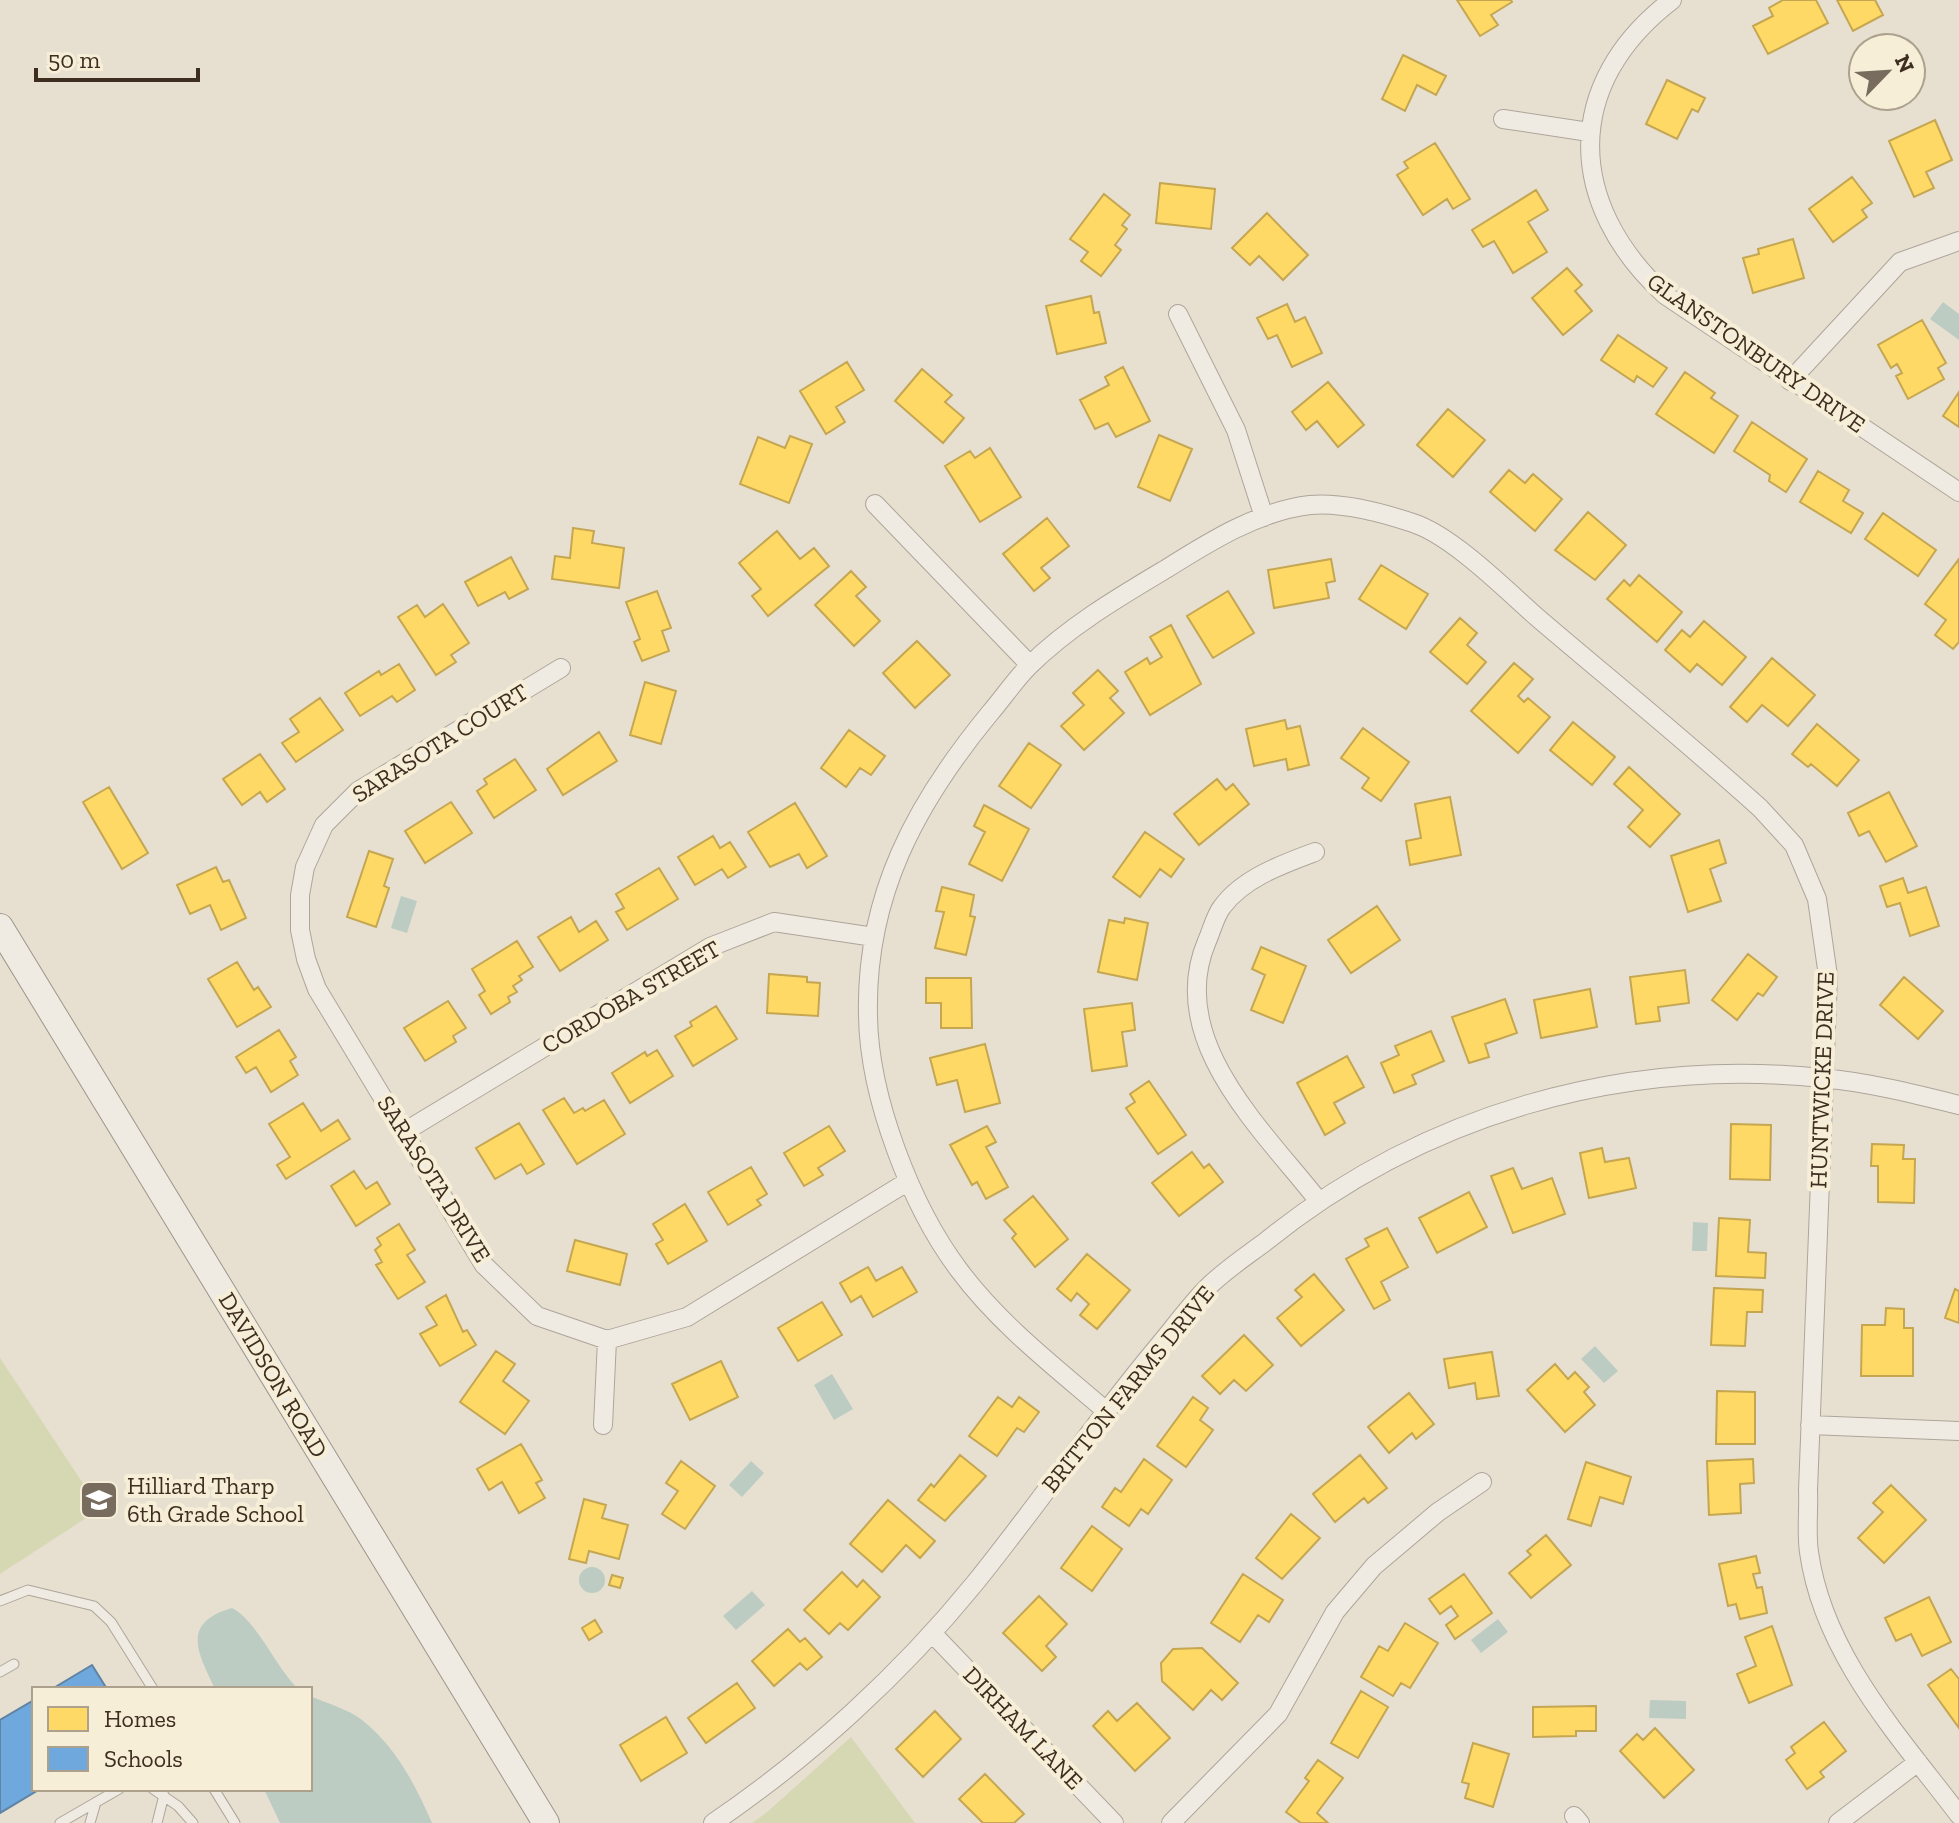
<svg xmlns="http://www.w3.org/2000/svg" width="1959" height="1823" font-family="'Zilla Slab',serif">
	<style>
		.green { fill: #d6d7b3 }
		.water { fill: #bcccc2 }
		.homes { fill: #ffd966; stroke: #c5a651; stroke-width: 2 }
		.schools { fill: #6fa8dc; stroke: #6083a4; stroke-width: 2 }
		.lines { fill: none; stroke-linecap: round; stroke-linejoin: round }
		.lane-casing { stroke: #ada599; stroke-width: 11 }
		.street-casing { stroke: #ada599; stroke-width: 20 }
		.secondary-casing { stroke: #9c958a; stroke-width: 28 }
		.lane { stroke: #efebe3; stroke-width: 9 }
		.street { stroke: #efebe3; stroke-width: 18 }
		.secondary { stroke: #efebe3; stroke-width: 26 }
		.labels { text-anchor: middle; stroke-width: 8; stroke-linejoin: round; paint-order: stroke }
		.street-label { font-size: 24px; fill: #3d2e20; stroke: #f7eed8 }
		.poi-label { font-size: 24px; fill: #3d2e20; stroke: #f7eed8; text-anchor: start }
	</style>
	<rect width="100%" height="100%" fill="#e7e0d1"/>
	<path class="green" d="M0 1358 100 1509 0 1574Z
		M851 1737 915 1823H752L766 1813Z"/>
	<path class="water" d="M1943 302 1959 314V340L1930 319Z
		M401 896 417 901 407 933 391 928Z
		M1693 1222 1708 1223 1707 1251H1692Z
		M1595 1346 1618 1371 1604 1383 1581 1359Z
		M832 1374 853 1409 834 1420 814 1385Z
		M751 1461 764 1473 742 1497 729 1485Z
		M579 1580a13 13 0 1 1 26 0a13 13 0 1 1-26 0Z
		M752 1591 765 1605 736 1630 723 1616Z
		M232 1608C257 1621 275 1666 298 1689H215C198 1653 180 1623 232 1608Z
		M1498 1619 1508 1632 1481 1653 1471 1640Z
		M310 1696C326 1703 348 1709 362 1720 396 1747 415 1784 432 1823H280L264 1789H310Z
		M1650 1700 1686 1701V1719L1649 1718Z"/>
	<path class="homes" d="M1457 0H1511L1512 2 1491 15 1498 25 1480 36Z
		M1783 0H1816L1828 23 1768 54 1753 26 1773 16 1769 8Z
		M1837 0H1875L1883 15 1853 31Z
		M1403 55 1446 76 1436 95 1417 85 1405 111 1382 99Z
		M1667 80 1705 98 1698 112 1692 109 1677 139 1646 124Z
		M1935 120 1952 160 1926 172 1934 188 1914 197 1889 141Z
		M1435 143 1470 199 1453 209 1447 199 1423 215 1397 175 1408 168 1404 162Z
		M1852 177 1872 203 1862 210 1867 217 1833 242 1809 209Z
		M1160 183 1215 189 1211 229 1156 223Z
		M1536 190 1548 210 1528 222 1547 252 1513 273 1494 241 1483 247 1472 230Z
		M1104 194 1130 215 1122 225 1127 229 1115 245 1121 250 1101 276 1081 261 1088 252 1070 239Z
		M1267 213 1308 255 1283 280 1259 256 1250 265 1232 248Z
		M1793 239 1804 278 1753 293 1743 258 1759 254 1758 249Z
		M1567 268 1582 285 1575 291 1592 311 1563 335 1532 298Z
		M1091 296 1094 313 1099 312 1106 343 1057 354 1046 306Z
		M1287 304 1295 322 1305 317 1322 353 1292 367 1277 335 1268 339 1257 318Z
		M1922 320 1946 363 1938 368 1944 379 1908 399 1896 376 1902 373 1897 364 1891 368 1878 345Z
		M1618 335 1667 368 1653 387 1637 376 1634 382 1601 360Z
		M847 362 864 390 836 407 845 422 826 434 800 391Z
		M1123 367 1150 421 1116 437 1108 423 1095 429 1080 400 1109 385 1105 377Z
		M922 369 952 395 945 402 964 418 943 443 895 401Z
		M1685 372 1715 393 1711 398 1738 416 1714 453 1656 414Z
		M1328 382 1364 425 1338 447 1317 421 1306 430 1292 412Z
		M1959 392V427L1943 416Z
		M1448 409 1485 440 1453 477 1417 445Z
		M1752 422 1807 459 1786 492 1769 481 1770 475 1734 451Z
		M1159 435 1192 449 1170 501 1138 487Z
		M790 436 812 444 789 503 740 484 758 437 785 448Z
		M990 448 1021 497 980 522 945 466 970 451 975 458Z
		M1509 470 1525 483 1533 474 1562 499 1535 531 1490 492Z
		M1818 471 1849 490 1843 501 1863 513 1851 533 1800 502Z
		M1588 512 1626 545 1595 580 1555 550Z
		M1883 513 1936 550 1918 576 1865 539Z
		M1047 518 1069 546 1041 568 1050 578 1034 591 1003 554Z
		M573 528 594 531 592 543 624 548 619 588 552 579 555 556 570 558Z
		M777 531 800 559 814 548 829 566 768 616 752 596 761 589 739 563Z
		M511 557 528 589 509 599 505 592 478 606 465 582Z
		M1331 559 1335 581 1326 583 1329 598 1274 608 1268 570Z
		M1959 559V642L1953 649 1935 635 1946 620 1925 604Z
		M1381 565 1428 594 1406 629 1359 599Z
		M851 571 866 587 856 596 880 621 854 646 815 605Z
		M1639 575 1682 612 1657 642 1607 599 1624 580 1630 586Z
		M657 591 671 628 662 631 669 651 642 661 634 642 640 639 626 602Z
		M1228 591 1254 633 1213 658 1187 616Z
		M443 604 469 643 451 655 456 662 436 675 398 617 417 605 425 617Z
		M1460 618 1477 633 1467 645 1486 662 1467 684 1430 652Z
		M1704 621 1746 657 1722 685 1697 664 1690 672 1665 650 1682 630 1690 637Z
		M1171 625 1201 684 1150 715 1125 672 1147 658 1150 664 1162 657 1150 637Z
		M917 641 950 675 915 708 883 673Z
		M1772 658 1815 695 1788 726 1762 705 1747 722 1730 707Z
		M1514 663 1533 679 1518 696 1524 702 1528 698 1550 717 1518 753 1471 711Z
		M399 664 415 690 397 702 392 696 360 716 345 693 379 671 381 675Z
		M1098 670 1118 691 1110 698 1124 713 1084 750 1061 726 1084 705 1073 693Z
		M645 682 676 691 661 744 630 735Z
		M320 698 343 730 296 762 282 743 299 732 290 719Z
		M1285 720 1287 729 1300 726 1309 765 1288 770 1286 759 1254 766 1246 729Z
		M1573 722 1615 757 1592 785 1550 750Z
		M1817 724 1859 760 1837 786 1811 764 1808 767 1792 754Z
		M1363 728 1409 762 1381 801 1362 788 1369 778 1341 758Z
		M849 730 885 756 871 775 860 768 846 787 821 768Z
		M599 732 617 761 563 795 547 769Z
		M1029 743 1061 765 1031 808 999 786Z
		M260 754 285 789 267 802 260 792 242 805 223 779Z
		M515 759 536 790 494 818 477 791 487 784 484 779Z
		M1629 767 1680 814 1650 847 1628 827 1643 810 1614 784Z
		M1217 779 1226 790 1233 784 1249 804 1199 845 1174 814Z
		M109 787 148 853 122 869 83 802Z
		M1889 792 1917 846 1886 862 1869 831 1859 836 1848 813Z
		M1450 797 1461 855 1410 865 1406 841 1421 838 1415 804Z
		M451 802 472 833 425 863 405 831Z
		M795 803 827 856 807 868 799 854 770 867 748 832Z
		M984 805 1029 829 1002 881 969 864 985 832 974 826Z
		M1145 832 1184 859 1171 877 1160 869 1140 897 1113 877Z
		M713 836 720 848 730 842 746 867 728 878 722 869 695 885 678 857Z
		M1719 840 1726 863 1710 869 1721 901 1688 912 1671 856Z
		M369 851 393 859 384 886 389 888 376 927 347 917Z
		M216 867 223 882 229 880 246 918 221 930 210 905 190 914 177 885Z
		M659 868 678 899 627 930 616 912 624 908 616 894Z
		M1903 878 1908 893 1926 887 1939 926 1910 936 1900 903 1887 907 1880 886Z
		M942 887 974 895 970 916 975 917 966 955 935 948 944 912 936 911Z
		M1377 906 1400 940 1351 973 1328 940Z
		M571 917 579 932 596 921 608 940 560 971 538 937Z
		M1125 918 1148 923 1137 980 1098 972 1109 920 1124 923Z
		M517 941 533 967 519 976 522 980 513 986 517 992 508 997 510 1002 491 1014 479 995 485 991 472 969Z
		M1261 947 1306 966 1283 1023 1251 1010 1265 975 1252 969Z
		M1748 954 1777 977 1763 996 1758 993 1737 1020 1712 1000Z
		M237 962 254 990 258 987 271 1007 237 1027 208 979Z
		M1685 970 1689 1003 1658 1007 1660 1021 1636 1024 1630 977Z
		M769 974 807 977V982L820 983 818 1016 767 1013Z
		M1904 977 1943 1011 1918 1039 1880 1005Z
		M926 978H971L972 1028H941V1003H926Z
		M1590 989 1597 1027 1541 1038 1534 1000Z
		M1505 999 1517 1033 1485 1044 1489 1057 1469 1063 1452 1017Z
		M448 1001 466 1028 453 1036 456 1042 425 1061 404 1028Z
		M1132 1003 1135 1030 1122 1032 1127 1066 1092 1071 1084 1009Z
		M716 1006 737 1039 693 1066 675 1036 692 1026 690 1022Z
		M279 1030 296 1057 290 1061 298 1075 271 1092 256 1067 246 1073 236 1057Z
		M1431 1031 1444 1061 1412 1075 1416 1084 1394 1093 1381 1063 1399 1055 1395 1046Z
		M985 1044 1000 1103 965 1112 957 1080 937 1085 930 1058Z
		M657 1050 673 1076 630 1103 612 1073 645 1052 647 1056Z
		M1347 1056 1364 1087 1334 1103 1345 1123 1325 1135 1297 1083Z
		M1149 1081 1186 1135 1158 1154 1126 1108 1135 1102 1130 1094Z
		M564 1098 574 1113 583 1108 585 1111 604 1100 625 1134 577 1164 543 1110Z
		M303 1103 321 1131 338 1120 350 1139 286 1179 277 1165 290 1157 269 1124Z
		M519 1123 544 1164 527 1174 521 1164 495 1179 476 1148Z
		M1731 1124 1771 1125 1770 1180 1730 1179Z
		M829 1126 845 1151 818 1168 823 1175 804 1186 784 1153Z
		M987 1126 996 1142 986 1147 1008 1187 986 1199 977 1182 972 1185 950 1145Z
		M1872 1144 1904 1145 1903 1159H1915L1914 1203 1878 1202V1166H1871Z
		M1602 1148 1605 1162 1629 1158 1636 1188 1589 1198 1580 1153Z
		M1192 1152 1204 1168 1209 1164 1223 1182 1179 1216 1152 1183Z
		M751 1167 767 1194 757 1200 761 1205 728 1225 708 1192Z
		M1513 1168 1522 1189 1552 1178 1565 1214 1513 1233 1491 1176Z
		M354 1171 366 1189 377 1182 390 1204 356 1226 331 1186Z
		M1469 1192 1487 1227 1437 1253 1419 1218Z
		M1033 1196 1068 1239 1035 1267 1012 1238 1016 1234 1004 1220Z
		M685 1204 707 1241 668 1264 656 1244 663 1240 653 1224Z
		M1719 1218 1750 1220 1748 1252 1766 1253 1765 1278 1716 1276Z
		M399 1224 415 1250 407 1255 425 1282 398 1299 376 1265 382 1262 375 1250 381 1245 377 1238Z
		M1387 1228 1408 1267 1381 1282 1390 1300 1374 1309 1346 1259 1369 1246 1365 1239Z
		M575 1240 627 1254 620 1285 567 1271Z
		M1087 1254 1130 1290 1097 1329 1080 1315 1089 1304 1077 1293 1071 1301 1057 1289Z
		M868 1267 876 1281 902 1267 917 1292 873 1317 861 1296 851 1302 840 1283Z
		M1314 1274 1344 1310 1301 1346 1277 1318 1302 1297 1295 1290Z
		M1714 1288 1763 1290 1762 1312H1747L1745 1346 1711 1345Z
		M1955 1289 1959 1291V1323L1945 1318Z
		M446 1295 463 1332 467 1330 476 1345 440 1366 420 1334 437 1325 426 1307Z
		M822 1302 842 1335 798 1361 778 1328Z
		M1886 1308 1904 1309V1328H1913V1376H1861L1862 1325H1885Z
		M1244 1335 1273 1365 1246 1391 1234 1380 1220 1394 1202 1376Z
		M496 1351 515 1364 503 1381 529 1401 505 1434 460 1402Z
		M1492 1352 1499 1396 1477 1399 1475 1383 1449 1388 1444 1359Z
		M721 1361 738 1397 690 1420 672 1384Z
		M1555 1364 1568 1379 1575 1372 1589 1387 1584 1392 1595 1405 1565 1432 1527 1390Z
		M1717 1391 1755 1392V1444H1716Z
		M1409 1393 1434 1424 1416 1439 1412 1433 1389 1453 1368 1427Z
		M998 1397 1012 1407 1019 1397 1039 1412 1024 1432 1017 1428 997 1456 969 1436Z
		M1193 1397 1208 1408 1200 1420 1213 1430 1186 1467 1157 1446Z
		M521 1444 542 1480 536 1483 545 1498 519 1513 502 1482 489 1490 477 1469Z
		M960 1455 986 1476 945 1521 918 1500 931 1484 934 1487Z
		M1360 1455 1387 1488 1368 1503 1364 1498 1335 1522 1313 1494Z
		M1144 1459 1172 1480 1148 1514 1141 1509 1129 1526 1102 1507 1115 1488 1121 1492Z
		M1753 1459 1754 1483 1740 1484 1741 1513 1709 1515 1707 1461Z
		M681 1461 715 1486 685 1529 662 1514 678 1491 666 1483Z
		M1586 1462 1631 1477 1623 1504 1600 1497 1591 1526 1568 1519Z
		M1891 1485 1926 1520 1884 1563 1858 1538 1883 1512 1873 1503Z
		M584 1499 606 1505 602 1518 628 1525 619 1559 589 1551 586 1563 569 1559Z
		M888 1500 935 1541 920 1558 906 1545 882 1572 850 1544Z
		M1291 1514 1320 1538 1282 1579 1256 1558Z
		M1092 1526 1122 1549 1092 1591 1061 1568Z
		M1546 1535 1571 1565 1531 1598 1509 1573 1531 1555 1527 1551Z
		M1756 1556 1760 1573 1753 1574 1757 1588 1762 1587 1767 1613 1740 1619 1736 1604 1728 1606 1719 1564Z
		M842 1572 857 1587 863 1580 880 1597 848 1630 840 1623 829 1634 804 1610Z
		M1243 1574 1283 1600 1269 1622 1258 1615 1240 1642 1211 1623Z
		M1464 1574 1492 1613 1455 1639 1446 1625 1458 1616 1451 1606 1440 1614 1429 1599Z
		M612 1575 623 1578 620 1588 609 1585Z
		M1039 1596 1067 1624 1046 1646 1056 1657 1042 1671 1003 1633Z
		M1929 1597 1951 1642 1922 1656 1911 1634 1896 1641 1885 1618Z
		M595 1620 602 1632 589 1640 582 1628Z
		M1405 1623 1438 1643 1410 1688 1401 1683 1393 1696 1361 1677 1379 1646 1388 1651Z
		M1772 1626 1792 1685 1749 1703 1737 1674 1756 1666 1745 1637Z
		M788 1629 800 1642 805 1638 822 1657 807 1670 800 1663 774 1686 752 1661Z
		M1202 1648 1238 1683 1222 1700 1211 1690 1193 1710 1162 1681 1161 1663 1173 1649Z
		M1951 1669 1959 1679V1728L1928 1685Z
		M737 1683 755 1708 706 1743 688 1718Z
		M1361 1691 1388 1707 1358 1758 1331 1743Z
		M1137 1703 1170 1738 1135 1771 1093 1726 1108 1711 1117 1721Z
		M1596 1706V1731H1576V1736L1533 1737V1707Z
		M935 1711 961 1739 923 1777 896 1749Z
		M666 1717 687 1753 641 1781 620 1745Z
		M1824 1722 1846 1751 1820 1772 1824 1777 1807 1789 1786 1760 1795 1753 1791 1747Z
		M1655 1728 1694 1770 1664 1798 1620 1751 1637 1734 1643 1740Z
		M1473 1743 1509 1754 1493 1807 1465 1798 1469 1784 1462 1782Z
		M1318 1760 1343 1778 1317 1813 1328 1823H1301L1286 1812 1309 1781 1305 1778Z
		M985 1774 1024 1814 1014 1823H983L959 1799Z"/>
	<path class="schools" d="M92 1665 107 1689H52Z
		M34 1700V1789H40L0 1813V1720Z"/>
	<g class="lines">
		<g class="lane-casing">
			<path id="lane" d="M0 1601 28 1590 94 1606 111 1622 153 1689
				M0 1672 14 1664
				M153 1789 178 1806 193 1823
				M214 1789 235 1823
				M60 1823 119 1789
				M90 1823 96 1802
				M157 1823 164 1795"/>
		</g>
		<g class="street-casing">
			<path id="street" d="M1672 0C1562 84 1566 204 1665 295L1959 492
				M1503 119 1589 132
				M1178 314 1236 430 1264 517
				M1790 381 1900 262 1959 241
				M875 504 1030 665
				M561 668 358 791 324 825 305 867 300 895V930L306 959 317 989 484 1265 537 1316 607 1340 687 1317 907 1182
				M1315 852C1283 864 1243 878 1222 907 1215 916 1212 930 1207 941 1165 1039 1261 1128 1317 1199
				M404 1132 710 947 774 922 874 937
				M1105 1410C1055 1367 999 1324 959 1270 911 1206 869 1097 868 1016 865 896 916 803 990 713 1003 698 1015 680 1029 666 1068 627 1119 597 1166 569 1209 542 1258 511 1310 505 1342 502 1383 513 1413 523 1453 536 1507 591 1539 619 1613 682 1688 743 1760 808L1794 845 1817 899 1828 976 1808 1490C1809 1510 1806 1532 1809 1552 1823 1654 1899 1736 1959 1815
				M603 1425 607 1340
				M1810 1425 1959 1431
				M932 1633 1114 1823
				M1574 1816 1580 1823
				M713 1823C810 1757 901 1674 975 1583 1037 1506 1092 1426 1155 1350 1172 1330 1187 1309 1205 1290 1222 1272 1245 1257 1265 1242 1422 1115 1621 1057 1822 1078 1867 1082 1915 1094 1959 1105
				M1171 1823 1278 1714 1335 1612 1374 1566 1438 1512 1482 1482
				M1838 1823 1918 1762"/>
		</g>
		<g class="secondary-casing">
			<path id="secondary" d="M0 927 546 1823"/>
		</g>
		<use href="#lane" class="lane"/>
		<use href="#street" class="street"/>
		<use href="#secondary" class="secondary"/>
	</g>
	<defs>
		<g id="school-square" transform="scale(2)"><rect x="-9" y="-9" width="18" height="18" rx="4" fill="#786c5e" stroke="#f7eed8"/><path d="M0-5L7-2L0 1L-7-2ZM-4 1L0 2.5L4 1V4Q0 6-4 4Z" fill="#fff"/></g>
	</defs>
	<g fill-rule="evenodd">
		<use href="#school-square" x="99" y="1500"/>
	</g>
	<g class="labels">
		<g class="street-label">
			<text transform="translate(1756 353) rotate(35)" y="8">GLANSTONBURY DRIVE</text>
			<text transform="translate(440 743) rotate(-32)" y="8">SARASOTA COURT</text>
			<text transform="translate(631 997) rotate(-30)" y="8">CORDOBA STREET</text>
			<text transform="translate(1822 1080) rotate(-88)" y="8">HUNTWICKE DRIVE</text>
			<text transform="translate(434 1179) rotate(58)" y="8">SARASOTA DRIVE</text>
			<text transform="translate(273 1375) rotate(59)" y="8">DAVIDSON ROAD</text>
			<text transform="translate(1128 1389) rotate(-51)" y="8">BRITTON FARMS DRIVE</text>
			<text transform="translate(1023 1728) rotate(46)" y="8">DIRHAM LANE</text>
		</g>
		<g class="poi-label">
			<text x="127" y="1494">Hilliard Tharp<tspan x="127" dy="28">6th Grade School</tspan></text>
		</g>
	</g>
	<rect x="32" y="1687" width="280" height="104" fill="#f7eed8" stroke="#ada18e" stroke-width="2"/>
	<rect x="48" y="1707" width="40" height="24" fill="#ffd966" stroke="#ada18e" stroke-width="2"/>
	<text x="104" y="1727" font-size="24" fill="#3d2e20">Homes</text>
	<rect x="48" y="1747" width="40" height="24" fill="#6fa8dc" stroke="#ada18e" stroke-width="2"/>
	<text x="104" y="1767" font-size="24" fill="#3d2e20">Schools</text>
	<g transform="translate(1887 72) rotate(65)"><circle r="38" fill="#f7eed8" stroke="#ada18e" stroke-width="2"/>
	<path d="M0-6L14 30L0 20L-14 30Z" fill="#786c5e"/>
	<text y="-12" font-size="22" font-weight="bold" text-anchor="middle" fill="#3d2e20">N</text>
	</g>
	<path d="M36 68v12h162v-12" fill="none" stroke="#3d2e20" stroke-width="4"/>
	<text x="48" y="68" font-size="24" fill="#3d2e20" stroke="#f7eed8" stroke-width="6" paint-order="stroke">50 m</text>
</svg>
